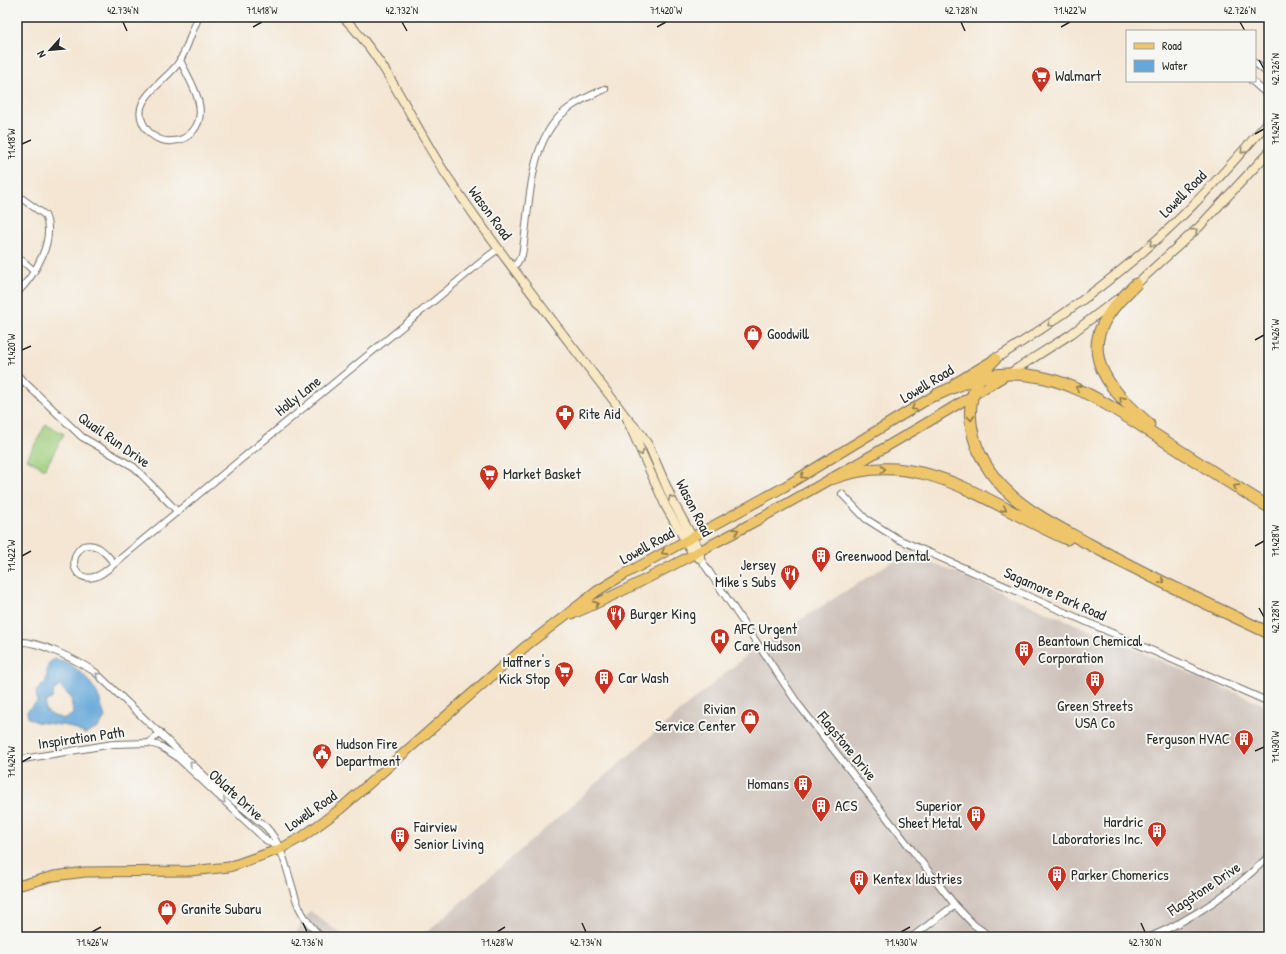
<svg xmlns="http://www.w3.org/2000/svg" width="1286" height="954" font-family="'Patrick Hand',sans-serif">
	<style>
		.industrial { fill: #cec1ba }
		.green { fill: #9dce7c; stroke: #647c54 }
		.water { fill: #65a7d9; stroke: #486982; fill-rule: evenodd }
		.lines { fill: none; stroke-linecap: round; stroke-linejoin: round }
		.street-casing { stroke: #716c66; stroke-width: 8 }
		.secondary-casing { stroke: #716c66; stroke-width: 10 }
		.primary-casing { stroke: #716c66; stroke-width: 11 }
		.highway-casing { stroke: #716c66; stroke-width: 13 }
		.street { stroke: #fff; stroke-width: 6 }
		.secondary { stroke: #f8e8c3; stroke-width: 8 }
		.primary { stroke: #eec569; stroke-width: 9 }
		.highway { stroke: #eec569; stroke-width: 11 }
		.oneway { stroke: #928a77 }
		.oneway2 { stroke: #8c784a }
		.oneway3 { stroke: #a0a0a0 }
		.ticks { fill: none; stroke: #2b2b2b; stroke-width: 1.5 }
		.labels { text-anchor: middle; stroke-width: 4; stroke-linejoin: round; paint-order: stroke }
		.poi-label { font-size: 15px; fill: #2b2b2b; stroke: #f6f6f2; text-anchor: start }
		.street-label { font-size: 15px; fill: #2b2b2b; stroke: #f6f6f2 }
		.neatline { fill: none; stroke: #2b2b2b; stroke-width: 1.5 }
		.ticks-label { font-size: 10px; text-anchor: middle; fill: #2b2b2b }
	</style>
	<rect width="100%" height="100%" fill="#f6f6f2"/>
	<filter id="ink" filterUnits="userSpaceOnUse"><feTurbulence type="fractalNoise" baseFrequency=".025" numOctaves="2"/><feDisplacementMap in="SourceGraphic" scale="8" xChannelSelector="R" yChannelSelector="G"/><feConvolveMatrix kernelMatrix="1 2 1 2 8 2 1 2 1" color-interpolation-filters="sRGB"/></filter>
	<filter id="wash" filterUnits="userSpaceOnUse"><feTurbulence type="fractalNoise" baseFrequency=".012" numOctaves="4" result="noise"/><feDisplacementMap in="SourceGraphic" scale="16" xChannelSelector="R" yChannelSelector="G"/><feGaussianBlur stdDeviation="0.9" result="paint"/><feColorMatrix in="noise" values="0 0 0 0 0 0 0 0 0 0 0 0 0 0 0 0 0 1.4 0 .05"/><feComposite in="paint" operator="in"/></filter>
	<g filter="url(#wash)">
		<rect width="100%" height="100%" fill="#f4e6d3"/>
		<path class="industrial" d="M907 552 1269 707V937H421L652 735 753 650Z
			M310 911 342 935 346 937H293Z"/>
		<path class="green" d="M46 424 64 434 45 469 27 459Z"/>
		<path class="water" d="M54 659C71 659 89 679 97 693 101 700 102 710 105 717L98 728 85 734 68 726 36 722 28 718 27 711 37 702 36 691 46 682 48 664ZM60 686 71 698 73 714 65 719 54 716 45 710 46 701 52 699 54 690Z"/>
	</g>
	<g filter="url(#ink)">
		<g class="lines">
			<g class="street-casing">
				<path id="street" d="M180 60C189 80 211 110 193 131 188 137 181 141 172 141 163 142 154 138 148 131 123 101 166 83 179 62 188 48 191 31 199 17
					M1255 63 1269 74
					M1252 81 1269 96
					M17 195 45 215C56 240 35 275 17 293
					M17 256 34 271
					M512 268 517 263 522 255C531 206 526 136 572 106 582 99 594 94 605 89
					M17 375 82 437 134 467 178 512
					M842 494 866 519 898 539 1269 702
					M700 558 798 704 955 905 974 925 991 937
					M114 563C105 553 98 542 83 546 67 558 74 582 94 577 104 575 113 564 121 558 243 458 364 358 486 258L498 249
					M17 642C38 640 78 661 95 672L210 781 266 827C286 848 288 881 299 907 304 918 312 928 321 937
					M149 743 160 732
					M17 760 113 744 149 743 160 746 176 756 266 840 280 849
					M912 937 955 905
					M1150 937C1194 918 1235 890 1269 856"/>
			</g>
			<g class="secondary-casing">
				<path id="secondary" d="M343 17C389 62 412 124 447 176 503 259 566 337 626 417L642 435 650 448 673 502 700 551V558
					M1133 287 1199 227 1269 152
					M995 359C1063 317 1126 271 1183 215 1213 186 1241 153 1269 121
					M1010 373 1071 334 1116 300
					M628 422 666 507 693 554 699 558"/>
			</g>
			<g class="primary-casing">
				<path id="primary" d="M955 383 990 362
					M573 614C627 591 678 562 730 535 824 484 916 430 1008 374
					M17 886 54 876 85 872 190 871 229 867 280 849 302 837 339 810 526 646 597 591 625 574 784 487 940 392"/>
			</g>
			<g class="highway-casing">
				<path id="highway" d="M1136 284C1124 296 1111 308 1103 324 1082 365 1121 399 1149 424
					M995 359C952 399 971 459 1010 494 1033 515 1062 529 1089 544 1148 576 1209 605 1269 633
					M936 395C960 384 986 373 1011 374 1068 374 1111 407 1157 436 1194 460 1231 484 1269 507
					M831 479C921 444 988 505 1067 539"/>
			</g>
			<use href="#street" class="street"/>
			<use href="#secondary" class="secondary"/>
			<use href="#primary" class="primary"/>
			<use href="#highway" class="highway"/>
		</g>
		<defs><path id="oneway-chevron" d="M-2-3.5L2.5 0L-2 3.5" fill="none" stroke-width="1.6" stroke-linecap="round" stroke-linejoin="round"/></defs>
		<g class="oneway">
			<use href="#oneway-chevron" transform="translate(1243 151) rotate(132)"/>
			<use href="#oneway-chevron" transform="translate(1195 231) rotate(-44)"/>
			<use href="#oneway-chevron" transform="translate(1152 244) rotate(138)"/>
			<use href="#oneway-chevron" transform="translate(1050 324) rotate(145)"/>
			<use href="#oneway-chevron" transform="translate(641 453) rotate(66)"/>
			<use href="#oneway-chevron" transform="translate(671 498) rotate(-115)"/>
		</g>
		<g class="oneway2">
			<use href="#oneway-chevron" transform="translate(1078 388) rotate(-156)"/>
			<use href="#oneway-chevron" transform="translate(1122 399) rotate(-132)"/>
			<use href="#oneway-chevron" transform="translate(914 408) rotate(149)"/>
			<use href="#oneway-chevron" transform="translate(971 418) rotate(87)"/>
			<use href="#oneway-chevron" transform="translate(883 469) rotate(-3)"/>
			<use href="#oneway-chevron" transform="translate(803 476) rotate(149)"/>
			<use href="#oneway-chevron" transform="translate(1236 487) rotate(-148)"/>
			<use href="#oneway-chevron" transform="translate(1004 509) rotate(27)"/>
			<use href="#oneway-chevron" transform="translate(736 531) rotate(-28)"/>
			<use href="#oneway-chevron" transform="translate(664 552) rotate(151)"/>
			<use href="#oneway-chevron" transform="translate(1162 581) rotate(26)"/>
			<use href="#oneway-chevron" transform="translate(596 604) rotate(-24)"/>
		</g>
		<g class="oneway3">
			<use href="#oneway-chevron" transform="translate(98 675) rotate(-140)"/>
			<use href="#oneway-chevron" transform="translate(192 764) rotate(-136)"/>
			<use href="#oneway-chevron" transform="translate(223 801) rotate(42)"/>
		</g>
	</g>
	<path class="ticks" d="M123 22 127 31M402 22 407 31M961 22 965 31M1240 22 1245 31M253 27 262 22M657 27 666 22M1061 27 1070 22M1259 60 1264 69M1255 134 1264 129M22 144 31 140M1255 340 1264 335M22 350 31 346M1255 546 1264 541M22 556 31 551M1259 608 1264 617M1255 751 1264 747M22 762 31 757M303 923 307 932M582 923 586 932M1141 923 1145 932M92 932 101 927M497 932 505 927M901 932 910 927"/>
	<defs>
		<g id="supermarket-pin" transform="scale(1)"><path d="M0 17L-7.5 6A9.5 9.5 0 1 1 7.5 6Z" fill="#c8321e" stroke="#f6f6f2"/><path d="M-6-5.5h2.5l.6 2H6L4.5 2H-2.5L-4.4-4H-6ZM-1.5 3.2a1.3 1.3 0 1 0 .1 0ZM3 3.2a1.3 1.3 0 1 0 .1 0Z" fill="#fff"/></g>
		<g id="shop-pin" transform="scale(1)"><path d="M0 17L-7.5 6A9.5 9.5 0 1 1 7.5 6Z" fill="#c8321e" stroke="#f6f6f2"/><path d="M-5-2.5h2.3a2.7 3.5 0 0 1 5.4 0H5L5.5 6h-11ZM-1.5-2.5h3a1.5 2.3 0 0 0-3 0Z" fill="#fff"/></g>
		<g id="pharmacy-pin" transform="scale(1)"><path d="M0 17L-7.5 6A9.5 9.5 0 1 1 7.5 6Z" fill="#c8321e" stroke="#f6f6f2"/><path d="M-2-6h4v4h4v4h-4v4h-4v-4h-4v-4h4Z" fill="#fff"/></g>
		<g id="building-pin" transform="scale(1)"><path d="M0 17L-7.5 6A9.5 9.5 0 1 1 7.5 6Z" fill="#c8321e" stroke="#f6f6f2"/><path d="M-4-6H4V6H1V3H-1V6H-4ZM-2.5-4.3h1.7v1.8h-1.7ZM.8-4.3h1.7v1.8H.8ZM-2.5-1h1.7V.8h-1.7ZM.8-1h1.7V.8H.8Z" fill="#fff"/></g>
		<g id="restaurant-pin" transform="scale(1)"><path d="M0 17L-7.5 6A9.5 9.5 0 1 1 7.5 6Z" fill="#c8321e" stroke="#f6f6f2"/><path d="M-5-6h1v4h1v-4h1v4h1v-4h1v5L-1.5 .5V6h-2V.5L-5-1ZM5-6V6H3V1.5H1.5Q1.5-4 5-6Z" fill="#fff"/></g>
		<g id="hospital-pin" transform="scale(1)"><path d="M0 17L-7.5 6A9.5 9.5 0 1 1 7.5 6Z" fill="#c8321e" stroke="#f6f6f2"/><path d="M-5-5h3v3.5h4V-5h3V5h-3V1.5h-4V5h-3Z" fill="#fff"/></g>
		<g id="civic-pin" transform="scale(1)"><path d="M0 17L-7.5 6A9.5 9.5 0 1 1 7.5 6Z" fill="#c8321e" stroke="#f6f6f2"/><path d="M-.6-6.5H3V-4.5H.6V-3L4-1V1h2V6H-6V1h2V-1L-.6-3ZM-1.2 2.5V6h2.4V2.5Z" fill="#fff"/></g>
	</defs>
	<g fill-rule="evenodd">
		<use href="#supermarket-pin" x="1041" y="76"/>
		<use href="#shop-pin" x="753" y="334"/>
		<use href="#pharmacy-pin" x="565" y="414"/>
		<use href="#supermarket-pin" x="489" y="474"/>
		<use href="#building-pin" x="821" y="556"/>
		<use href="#restaurant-pin" x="790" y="574"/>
		<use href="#restaurant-pin" x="616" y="614"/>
		<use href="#hospital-pin" x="720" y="638"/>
		<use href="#building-pin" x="1024" y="650"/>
		<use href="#supermarket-pin" x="564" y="671"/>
		<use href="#building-pin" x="604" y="678"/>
		<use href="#building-pin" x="1095" y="680"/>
		<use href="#shop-pin" x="750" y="718"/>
		<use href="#building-pin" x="1244" y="739"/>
		<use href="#civic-pin" x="322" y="753"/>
		<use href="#building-pin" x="803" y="784"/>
		<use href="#building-pin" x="821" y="806"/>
		<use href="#building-pin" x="976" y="815"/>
		<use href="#building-pin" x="1157" y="831"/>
		<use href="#building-pin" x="400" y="836"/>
		<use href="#building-pin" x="1057" y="875"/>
		<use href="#building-pin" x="859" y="879"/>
		<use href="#shop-pin" x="167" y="909"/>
	</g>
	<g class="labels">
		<g class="poi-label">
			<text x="1055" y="81">Walmart</text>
			<text x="767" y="339">Goodwill</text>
			<text x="579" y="419">Rite Aid</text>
			<text x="503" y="479">Market Basket</text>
			<text x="835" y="561">Greenwood Dental</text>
			<text x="776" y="570" text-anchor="end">Jersey<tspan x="776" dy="17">Mike's Subs</tspan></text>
			<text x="630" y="619">Burger King</text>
			<text x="734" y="634">AFC Urgent<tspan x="734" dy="17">Care Hudson</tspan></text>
			<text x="1038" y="646">Beantown Chemical<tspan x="1038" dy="17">Corporation</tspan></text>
			<text x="550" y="667" text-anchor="end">Haffner's<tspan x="550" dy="17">Kick Stop</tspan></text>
			<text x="618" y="683">Car Wash</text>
			<text x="1095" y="711" text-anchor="middle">Green Streets<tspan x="1095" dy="17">USA Co</tspan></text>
			<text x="736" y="714" text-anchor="end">Rivian<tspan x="736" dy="17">Service Center</tspan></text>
			<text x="1230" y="744" text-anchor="end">Ferguson HVAC</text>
			<text x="336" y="749">Hudson Fire<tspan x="336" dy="17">Department</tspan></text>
			<text x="789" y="789" text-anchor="end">Homans</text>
			<text x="835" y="811">ACS</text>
			<text x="962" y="811" text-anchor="end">Superior<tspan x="962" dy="17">Sheet Metal</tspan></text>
			<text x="1143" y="827" text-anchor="end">Hardric<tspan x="1143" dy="17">Laboratories Inc.</tspan></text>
			<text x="414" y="832">Fairview<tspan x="414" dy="17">Senior Living</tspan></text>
			<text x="1071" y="880">Parker Chomerics</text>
			<text x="873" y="884">Kentex Idustries</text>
			<text x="181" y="914">Granite Subaru</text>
		</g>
		<g class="street-label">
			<text transform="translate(1183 194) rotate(-45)" y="5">Lowell Road</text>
			<text transform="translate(490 213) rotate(54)" y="5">Wason Road</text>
			<text transform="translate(927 384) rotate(-31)" y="5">Lowell Road</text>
			<text transform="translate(298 396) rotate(-39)" y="5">Holly Lane</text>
			<text transform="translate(114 440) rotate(35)" y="5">Quail Run Drive</text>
			<text transform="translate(694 508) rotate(63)" y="5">Wason Road</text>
			<text transform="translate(647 546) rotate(-29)" y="5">Lowell Road</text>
			<text transform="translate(1055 594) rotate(24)" y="5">Sagamore Park Road</text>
			<text transform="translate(81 738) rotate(-8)" y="5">Inspiration Path</text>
			<text transform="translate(847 746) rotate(51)" y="5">Flagstone Drive</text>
			<text transform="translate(236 795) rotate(42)" y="5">Oblate Drive</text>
			<text transform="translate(311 811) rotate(-35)" y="5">Lowell Road</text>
			<text transform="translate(1204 889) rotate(-34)" y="5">Flagstone Drive</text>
		</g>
	</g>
	<rect width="1286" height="954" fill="none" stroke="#f6f6f2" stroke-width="44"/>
	<rect x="1126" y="30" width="130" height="52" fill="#f6f6f2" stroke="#a5a5a2"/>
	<rect x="1134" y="43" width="20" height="6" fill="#eec569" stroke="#a5a5a2"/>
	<text x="1162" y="50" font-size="12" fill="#2b2b2b">Road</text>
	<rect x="1134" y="60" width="20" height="12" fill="#65a7d9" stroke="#a5a5a2"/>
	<text x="1162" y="70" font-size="12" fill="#2b2b2b">Water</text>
	<g transform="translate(50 50) rotate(243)" stroke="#f6f6f2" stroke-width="3" paint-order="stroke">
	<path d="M0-3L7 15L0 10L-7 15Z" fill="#2b2b2b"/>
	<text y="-6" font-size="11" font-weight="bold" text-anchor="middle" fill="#2b2b2b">N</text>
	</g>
	<rect x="22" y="22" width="1242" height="910" class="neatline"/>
	<g class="ticks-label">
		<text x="123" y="14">42.734°N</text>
		<text x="262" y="14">71.418°W</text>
		<text x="402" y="14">42.732°N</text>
		<text x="666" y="14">71.420°W</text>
		<text x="961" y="14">42.728°N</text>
		<text x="1070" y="14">71.422°W</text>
		<text x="1240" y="14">42.726°N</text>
		<text transform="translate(1275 69) rotate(-90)" y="4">42.726°N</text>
		<text transform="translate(1275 129) rotate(-90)" y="4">71.424°W</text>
		<text transform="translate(11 144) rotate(-90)" y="4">71.418°W</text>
		<text transform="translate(1275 335) rotate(-90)" y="4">71.426°W</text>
		<text transform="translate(11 350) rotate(-90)" y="4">71.420°W</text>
		<text transform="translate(1275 541) rotate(-90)" y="4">71.428°W</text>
		<text transform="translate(11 556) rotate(-90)" y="4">71.422°W</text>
		<text transform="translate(1275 617) rotate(-90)" y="4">42.728°N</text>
		<text transform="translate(1275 747) rotate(-90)" y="4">71.430°W</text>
		<text transform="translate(11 762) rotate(-90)" y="4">71.424°W</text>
		<text x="92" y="946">71.426°W</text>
		<text x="307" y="946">42.736°N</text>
		<text x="497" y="946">71.428°W</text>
		<text x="586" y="946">42.734°N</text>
		<text x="901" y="946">71.430°W</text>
		<text x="1145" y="946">42.730°N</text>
	</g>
</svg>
